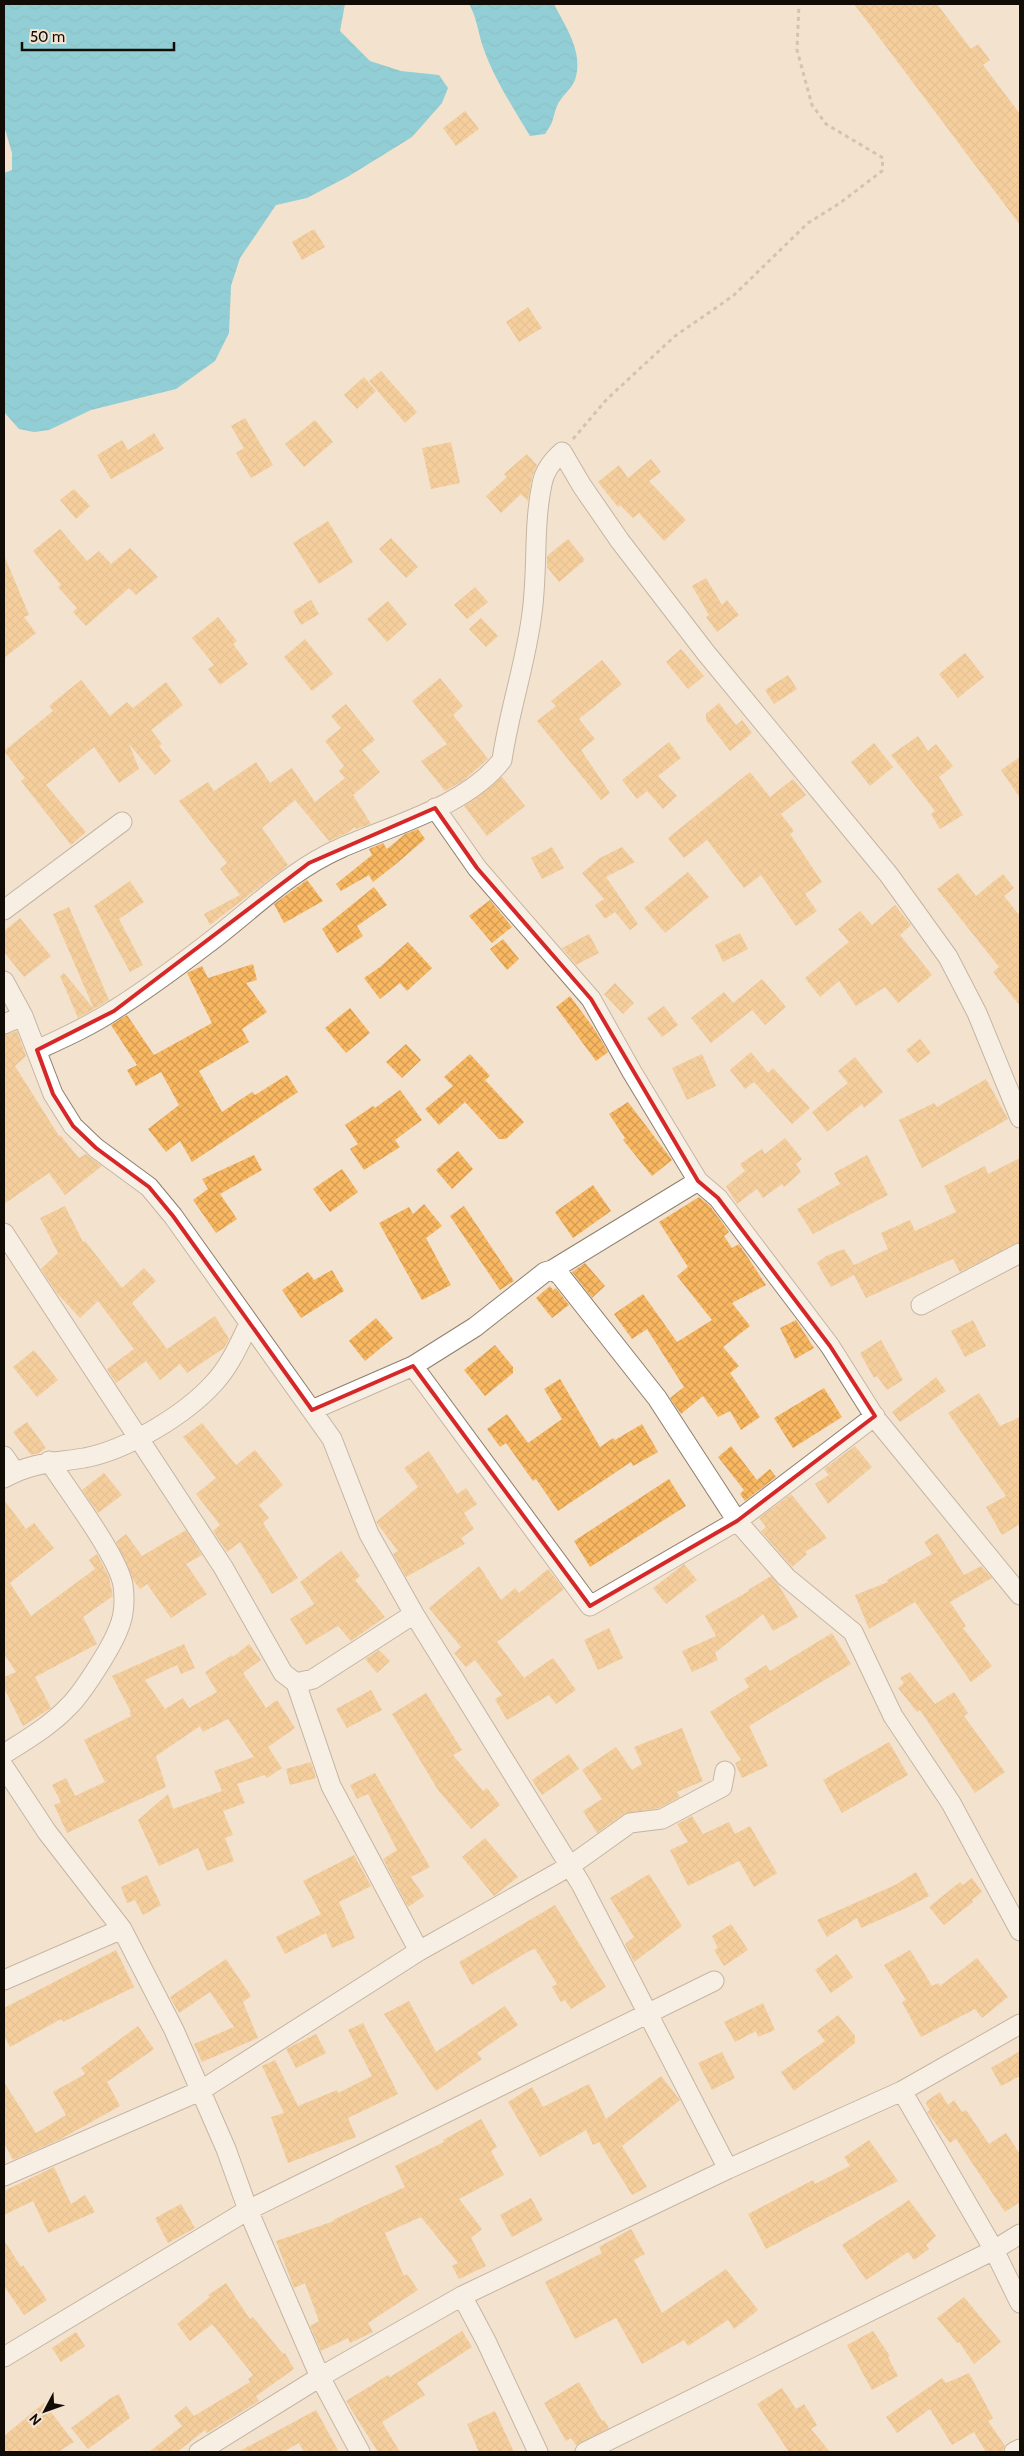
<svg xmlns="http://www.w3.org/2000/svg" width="1024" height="2456" font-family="Cabin,sans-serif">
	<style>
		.water { fill: url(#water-waves) }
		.building { fill: url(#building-cross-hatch) }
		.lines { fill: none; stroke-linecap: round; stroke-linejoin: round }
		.street-casing { stroke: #8e7f6c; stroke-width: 21 }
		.path { stroke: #ac9f8f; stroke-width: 3; stroke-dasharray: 4 4; stroke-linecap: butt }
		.street { stroke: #fff; stroke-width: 19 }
		.marked { fill: none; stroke: #d62828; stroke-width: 4; stroke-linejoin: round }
	</style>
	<defs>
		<pattern id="water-waves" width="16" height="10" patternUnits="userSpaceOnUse" patternTransform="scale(1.25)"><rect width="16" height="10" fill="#1bb6dd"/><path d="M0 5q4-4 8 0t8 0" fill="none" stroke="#189bbc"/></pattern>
		<pattern id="building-cross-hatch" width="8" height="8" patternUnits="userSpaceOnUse" patternTransform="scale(1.25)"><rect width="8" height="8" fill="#f8b761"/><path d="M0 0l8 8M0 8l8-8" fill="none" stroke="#d49c53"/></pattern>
	</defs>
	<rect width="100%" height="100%" fill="#f3e2ce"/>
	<path class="water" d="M4 4H345L340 31 370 61 401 71 439 75 448 88 442 103 412 137 349 176 307 198 276 205 240 258 231 286 229 333 215 361 176 389 91 410 49 430 34 432 19 429 4 412V173L12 170V153L4 126Z
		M469 4H554C566 28 584 52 575 80 571 90 561 96 557 106 552 119 555 120 545 134L530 136C513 107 494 79 483 47 478 32 477 18 469 4Z"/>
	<path class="building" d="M854 4H937L971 49 978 44 990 60 983 65 1020 114V225Z
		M465 111 479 129 456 146 443 128Z
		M314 229 325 247 302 260 292 242Z
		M528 307 542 328 519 342 506 322Z
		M381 371 417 412 405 423 369 381Z
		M364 377 376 391 357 409 344 395Z
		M245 418 273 465 251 478 236 453 244 448 231 426Z
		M315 420 333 442 304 467 285 444Z
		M154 433 164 449 111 479 97 455 122 440 128 450Z
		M451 442 460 483 431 489 422 448Z
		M527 454 537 465 532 477 528 501 521 494 501 513 486 496 507 477 504 474Z
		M651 459 661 472 649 481 686 520 664 541 639 513 633 518 620 505 618 507 598 482 619 465 628 478Z
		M74 489 90 506 76 519 60 500Z
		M328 521 353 562 319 584 293 543Z
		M60 529 87 561 99 551 111 564 130 548 158 577 136 595 129 588 86 626 73 612 77 608 58 587 61 585 33 551Z
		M391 538 418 567 406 578 379 549Z
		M568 539 585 560 559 582 547 567V556Z
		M4 555 29 615 24 617 36 633 4 658Z
		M706 578 722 605 727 600 739 615 717 632 706 617 709 615 692 586Z
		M475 587 488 602 467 619 454 605Z
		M311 600 319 614 301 625 293 611Z
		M388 601 407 624 387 642 367 619Z
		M218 617 237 641 233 644 248 664 220 685 208 669 214 665 192 638Z
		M481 618 498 636 486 647 469 629Z
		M305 639 333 674 312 691 284 657Z
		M681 649 704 676 688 689 666 662Z
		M965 653 984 677 958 698 939 674Z
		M602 660 622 684 579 719 595 739 581 750 610 793 601 800 537 721 556 706 551 701Z
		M788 675 797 689 774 704 765 690Z
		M440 678 463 706 453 715 488 759 463 781 445 791 421 761 447 744 412 701Z
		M81 680 110 716 127 702 133 708 166 682 183 705 151 730 162 744 159 746 171 761 155 775 129 744 139 769 119 783 94 747 46 785 86 832 71 845 21 781 25 778 4 751 53 711 49 706Z
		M719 703 736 725 742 720 752 733 730 751 706 720V714Z
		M346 704 375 740 362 750 380 772 353 795 371 824 356 829 355 827 347 833 329 841 295 800 262 828 288 865 210 925 204 914 240 895 220 869 227 863 179 801 208 782 214 791 256 762 270 783 292 768 315 802 345 778 339 771 344 766 325 741 341 728 331 716Z
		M918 736 928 751 936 744 953 766 939 777 963 815 940 829 931 814 935 811 891 755Z
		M669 742 681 758 658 776 677 796 663 809 647 791 637 799 622 780Z
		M874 743 893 767 870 786 851 762Z
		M1020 757V798L1001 770Z
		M750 772 770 797 793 779 806 795 781 814 794 831 790 834 822 882 805 894 817 911 796 926 761 875 744 888 707 840 684 858 668 838Z
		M502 777 525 806 487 836 464 806Z
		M418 829 425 839 396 864 373 882 369 875 341 891 336 884 372 855 369 849 383 843 387 849 405 834Z
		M552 847 564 868 542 879 531 858Z
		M622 847 635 862 606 877 638 924 630 930 615 912 605 919 595 905 604 899 582 873 600 858Z
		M688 872 709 897 665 933 644 908Z
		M958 873 976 896 1003 874 1014 888 1004 896 1020 916V1006L993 972 999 967 937 889Z
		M307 880 323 901 284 923 274 904Z
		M130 881 144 902 119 919 143 965 130 972 94 906Z
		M374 887 387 905 357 926 363 936 337 953 322 929Z
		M490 900 512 927 492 943 469 916Z
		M895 905 911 925 900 935 932 975 898 1003 885 987 856 1006 839 981 820 997 805 978 849 942 838 929 860 911 872 925Z
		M69 907 109 1000 94 1009 53 914Z
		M20 918 51 956 24 977 4 952V931Z
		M740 933 748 949 723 962 715 945Z
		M589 934 599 953 576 965 562 948Z
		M503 939 519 959 507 970 490 949Z
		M408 942 432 968 407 991 400 983 380 999 364 978 380 967Z
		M253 964 257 980 246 983 267 1012 242 1029 249 1042 199 1071 222 1112 252 1092 255 1095 287 1075 298 1092 192 1162 180 1141 166 1152 148 1129 179 1105 161 1072 136 1086 127 1070 137 1065 111 1025 127 1015 154 1055 212 1023 187 973 202 966 208 978Z
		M64 973 94 1009 78 1018 60 976Z
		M762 979 786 1007 765 1025 752 1010 711 1043 691 1018 724 992 733 1003Z
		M615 983 634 1003 623 1014 604 994Z
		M570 996 595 1030 608 1052 596 1061 556 1007Z
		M664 1006 678 1025 662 1037 647 1018Z
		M350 1008 370 1033 346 1053 325 1028Z
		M17 1031 26 1056 15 1066 59 1136 60 1135 79 1158 86 1154 102 1166 65 1195 49 1173 4 1204V1035Z
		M920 1039 931 1053 917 1063 906 1050Z
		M406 1044 421 1060 402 1078 386 1062Z
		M751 1052 768 1073 773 1068 810 1108 792 1124 754 1082 745 1089 730 1070Z
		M470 1054 490 1076 485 1080 524 1122 506 1139H499L465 1102 439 1125 425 1109 453 1086 444 1077Z
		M702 1054 716 1086 687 1100 672 1068Z
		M855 1057 883 1092 864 1108 862 1104 827 1132 812 1112 848 1083 838 1071Z
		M986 1079 1008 1119 922 1168 899 1120 934 1103 937 1107Z
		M400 1090 422 1120 395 1140 400 1147 364 1170 350 1149 358 1144 345 1125 373 1106 375 1108Z
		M628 1102 672 1160 652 1176 623 1140 625 1138 609 1114Z
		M785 1138 802 1159 796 1164 801 1172 784 1187 782 1184 763 1198 757 1189 737 1204 726 1186 745 1171 740 1164 762 1149 765 1154Z
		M458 1151 473 1169 452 1189 436 1170Z
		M254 1155 262 1170 220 1194 237 1219 216 1233 193 1200 208 1189 202 1179Z
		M867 1155 888 1195 813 1234 797 1209 840 1184 834 1173Z
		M1020 1158V1242L960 1272 953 1259 866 1298 854 1275 831 1287 817 1263 826 1256 844 1249 854 1265 888 1249 881 1233 910 1220 915 1231 956 1212 944 1186 985 1166 988 1174Z
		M342 1169 358 1192 330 1212 313 1189Z
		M593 1185 611 1211 573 1238 555 1212Z
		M699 1197 710 1206 729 1232 724 1236 732 1248 739 1244 766 1285 732 1303 750 1326 723 1347 739 1366 730 1373 760 1417 741 1430 730 1411 718 1417 703 1396 681 1414 670 1398 684 1387 647 1329 632 1339 614 1314 643 1294 677 1342 712 1320 677 1276 688 1267 659 1222Z
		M424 1204 442 1226 426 1238 451 1285 422 1300 379 1223 409 1207 413 1214Z
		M65 1206 83 1242 85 1241 122 1288 144 1268 156 1281 132 1303 167 1349 215 1316 229 1339 224 1348 187 1373 180 1364 160 1380 146 1361 116 1383 107 1369 134 1349 98 1301 80 1318 56 1292 41 1269 58 1253 40 1218Z
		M464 1206 514 1281 500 1290 450 1216Z
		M585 1263 605 1286 592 1298 572 1272Z
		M332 1270 344 1291 301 1318 282 1290 308 1272 314 1280Z
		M550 1286 553 1290 556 1288 569 1305 552 1318 536 1298Z
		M376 1318 393 1338 365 1361 349 1341Z
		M796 1320 814 1348 795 1359 780 1328Z
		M973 1320 986 1346 965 1357 951 1331Z
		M881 1340 903 1380 887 1390 877 1376 874 1378 860 1353Z
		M495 1345 513 1367V1373L485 1396 464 1370Z
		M34 1350 58 1380 37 1397 13 1367Z
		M936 1377 946 1391 900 1422 892 1412Z
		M560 1379 600 1447 613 1438 615 1440 642 1424 658 1452 633 1466 631 1462 558 1511 536 1479 533 1481 506 1443 500 1447 487 1429 507 1414 528 1443 562 1419 544 1389Z
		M824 1388 842 1417 793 1448 774 1418Z
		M979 1393 1000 1426 1020 1417V1524L1002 1535 986 1507 1006 1496 948 1413Z
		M27 1422 46 1448 39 1453 31 1455 13 1432Z
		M202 1423 236 1465 255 1450 283 1485 259 1505 269 1518 263 1523 298 1578 272 1594 240 1542 227 1552 213 1531 220 1525 196 1494 216 1478 183 1437Z
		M731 1446 757 1480 770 1469 776 1477 745 1501 740 1494 744 1490 718 1457Z
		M855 1446 872 1467 828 1504 815 1484 829 1475 824 1469Z
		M429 1451 457 1494 466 1488 477 1504 464 1513 474 1529 461 1538 465 1544 406 1577 393 1554 398 1551 376 1522 418 1487 404 1468Z
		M104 1473 122 1495 98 1513 82 1490Z
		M669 1479 686 1506 590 1567 574 1541Z
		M791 1494 827 1538 805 1552 807 1554 792 1567 761 1531 766 1527 759 1518Z
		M4 1500 26 1529 34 1523 54 1548 10 1583 31 1616 95 1569 89 1560 97 1554 109 1577 112 1592 113 1596 83 1617 97 1644 35 1677 51 1708 23 1726 4 1688V1677L16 1672 4 1654Z
		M186 1530 202 1555 186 1564 207 1594 171 1618 147 1584 140 1589 133 1580 116 1542 126 1534 142 1556Z
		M938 1533 964 1575 981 1566 992 1578 950 1602 966 1626 963 1628 992 1666 971 1682 915 1602 869 1629 855 1595 888 1582 887 1580 932 1554 924 1542Z
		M341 1551 360 1576 355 1580 385 1617 351 1641 338 1626 306 1645 290 1619 314 1604 300 1582Z
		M684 1564 697 1580 666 1604 653 1588Z
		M479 1566 501 1600 515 1588 519 1593 548 1569 564 1589 497 1642 524 1678 553 1658 576 1690 556 1704 549 1695 507 1720 495 1699 502 1695 475 1660 466 1667 454 1653 461 1647 429 1608Z
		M771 1576 779 1586 798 1617 773 1631 763 1614 715 1653 718 1660 692 1672 682 1651 716 1636 705 1616 749 1591 748 1590Z
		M609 1628 623 1658 598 1670 584 1640Z
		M832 1633 851 1664 749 1726 768 1766 742 1778 735 1763 741 1760 710 1712 749 1687 744 1679 766 1665 770 1671Z
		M184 1644 195 1668 181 1674 177 1665 145 1680 165 1709 183 1698 189 1708 217 1692 205 1672 232 1655 233 1657 249 1644 261 1660 243 1673 266 1708 277 1700 295 1728 268 1747 282 1768 267 1778 265 1775 237 1784 245 1803 223 1811 233 1835 225 1838 234 1861 207 1871 198 1848 159 1866 138 1820 168 1794 173 1809 222 1791 214 1771 254 1757 228 1719 203 1732 200 1726 156 1756 166 1787 67 1833 54 1805 61 1802 52 1785 66 1778 75 1796 105 1782 84 1740 131 1716 129 1713 131 1712 112 1676Z
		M379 1650 390 1661 377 1673 365 1659Z
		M910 1672 935 1704 954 1692 968 1713 964 1716 1005 1772 975 1793 920 1710 917 1712 898 1688 904 1683 900 1678Z
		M371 1690 382 1710 347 1728 336 1709Z
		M426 1693 462 1750 453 1755 483 1791 487 1788 500 1805 471 1829 438 1790 392 1714Z
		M682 1728 703 1781 677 1792 680 1797 659 1808 624 1814 597 1833 583 1811 602 1799 582 1770 616 1747 632 1770 642 1764 634 1747Z
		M889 1742 908 1775 842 1813 823 1780Z
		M569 1754 579 1769 542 1795 532 1780Z
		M311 1762 316 1778 290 1785 286 1769Z
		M375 1773 430 1867 411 1877 424 1896 408 1907 383 1859 397 1850 368 1794 357 1799 350 1785Z
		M692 1816 703 1834 729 1822 735 1834 750 1826 777 1873 754 1887 739 1861 688 1886 670 1850 688 1842 677 1824Z
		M485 1838 518 1877 494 1896 462 1857Z
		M354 1855 371 1886 339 1902 355 1938 332 1948 326 1933 285 1954 276 1937 321 1914 303 1881Z
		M916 1872 929 1896 906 1908 861 1928 857 1918 827 1937 817 1920 895 1885Z
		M649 1874 682 1926 634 1962 625 1944 634 1937 610 1898Z
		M147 1875 161 1905 143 1915 135 1900 127 1903 121 1887Z
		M972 1878 982 1892 972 1900 973 1902 944 1925 929 1907 960 1882 963 1885Z
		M555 1905 606 1987 571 2009 565 2000 561 2002 552 1987 557 1984 535 1949 531 1950 472 1985 459 1962Z
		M731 1924 748 1950 724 1966 714 1950 718 1948 712 1936Z
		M116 1950 134 1987 63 2022 61 2019 10 2047 4 2036V2008Z
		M910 1950 932 1986 938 1983 940 1986 977 1958 1008 1997 982 2018 975 2009 921 2037 902 2002 906 2000 884 1965Z
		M837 1954 853 1977 831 1993 815 1970Z
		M226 1959 251 1996 243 2002 258 2038 202 2062 194 2044 234 2027 210 1992 179 2013 170 1997Z
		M409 2001 436 2052 505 2006 518 2025 477 2053 482 2059 436 2091 384 2014Z
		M763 2003 775 2030 758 2037 756 2031 735 2042 724 2022Z
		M838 2015 855 2036V2043L794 2091 781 2072 825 2041 817 2031Z
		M363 2023 398 2094 348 2118 356 2137 288 2163 271 2117 284 2113 262 2066 275 2060 298 2106 337 2090 338 2093 372 2076 348 2030Z
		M138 2026 154 2049 107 2082 120 2106 59 2140 13 2160 4 2143V2082L36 2133 66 2115 53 2092 85 2074 81 2068Z
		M316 2034 326 2053 296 2068 286 2049Z
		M1020 2051V2076L1001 2086 991 2068Z
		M722 2052 735 2078 712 2090 698 2063Z
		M661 2076 680 2100 622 2146 647 2187 632 2195 599 2142 593 2145 586 2130 540 2157 508 2102 532 2087 543 2107 589 2084 606 2119Z
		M940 2092 948 2105 954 2100 962 2112 966 2110 989 2144 1006 2133 1020 2154V2202L1005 2212 956 2139 950 2143 927 2112 930 2110 926 2104 927 2101Z
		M481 2119 497 2147 491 2151 504 2175 459 2199 482 2229 471 2238 486 2266 459 2279 452 2266 458 2263 421 2217 385 2233 404 2276 407 2274 418 2290 368 2323 373 2332 350 2343 348 2338 321 2351 310 2326 319 2321 305 2283 294 2288 276 2241 334 2221 333 2220 405 2187 395 2166 444 2142 443 2140Z
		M869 2140 898 2181 766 2249 748 2214 813 2180 815 2184 850 2166 844 2157Z
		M54 2167 71 2204 85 2195 95 2212 48 2233 33 2201 4 2215V2191Z
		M531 2198 543 2220 512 2237 500 2215Z
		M909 2200 936 2236 926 2245 929 2249 914 2260 908 2252 866 2280 842 2245Z
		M181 2204 195 2228 168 2243 155 2218Z
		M631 2229 645 2254 634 2260 662 2313 726 2269 758 2310 734 2329 728 2320 688 2346 684 2340 642 2364 616 2318 575 2339 545 2282 602 2253 599 2247Z
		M4 2240 21 2267 23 2265 47 2300 24 2315 4 2286Z
		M226 2283 250 2319 253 2317 283 2354 285 2353 294 2369 256 2396 259 2401 207 2433 205 2430 177 2452H149L182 2426 174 2416 186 2406 194 2416 250 2382 248 2379 253 2375 212 2324 190 2341 177 2324 210 2297 208 2295Z
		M964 2297 1001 2342 974 2364 959 2342 957 2343 937 2318Z
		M462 2331 472 2347 417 2383 425 2395 382 2422 400 2452H378L346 2401 388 2375 390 2377Z
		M873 2331 890 2356 888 2357 898 2376 872 2390 847 2345Z
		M76 2332 85 2346 61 2362 52 2348Z
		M969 2373 993 2418 988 2421 1005 2446 1003 2452H986L974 2432 952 2445 930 2409 897 2433 886 2417 942 2378 946 2383Z
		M579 2382 602 2421 604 2420 609 2428 576 2445 571 2438 566 2441 544 2403Z
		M782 2388 796 2409 804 2404 817 2425 811 2429 830 2452H789L757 2404Z
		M119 2394 130 2418 88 2449 71 2428 111 2398Z
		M44 2403 74 2442 58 2452H4V2436Z
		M316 2410 339 2452H304L299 2443 283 2452H238Z
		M495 2411 514 2452H479L467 2424Z"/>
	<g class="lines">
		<g class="street-casing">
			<path id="street" d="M435 808 477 868 591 999 632 1072 698 1181 718 1198 830 1346 876 1419 1020 1595
				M4 910 122 822
				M4 981 23 1016 53 1094 73 1126 96 1148 149 1187 173 1216 332 1439 369 1534 414 1614 581 1884 728 2169
				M4 1024 23 1016
				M37 1050C63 1038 90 1026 114 1010 146 990 177 967 207 944 251 911 290 870 341 848 392 825 467 806 502 760 509 711 526 663 532 613 538 570 533 527 542 484 544 472 553 460 562 452L582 486 620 541 706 653 889 875 948 957 977 1013 1020 1118
				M4 1233 223 1567 283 1673 296 1683 313 1679 414 1614
				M552 1270 698 1181
				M921 1305 1020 1253
				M413 1366 590 1606 737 1521 875 1416
				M312 1410 413 1366 475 1327 545 1272 552 1270 560 1275 657 1398 737 1521 786 1577 853 1632 893 1716 951 1803 1020 1931
				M4 1456 15 1472
				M4 1478C33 1462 53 1463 84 1458 127 1450 185 1415 214 1383 230 1366 239 1344 249 1324
				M296 1683 331 1786 419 1951
				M4 1754C26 1740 50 1726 68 1707 82 1694 111 1648 118 1630 124 1617 125 1600 123 1585 118 1556 67 1489 49 1461
				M4 1767 47 1832 122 1929 174 2030 226 2149 248 2210 291 2310 320 2377 360 2452
				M4 1980 122 1929
				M902 2091 994 2250 1020 2303
				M4 2176 200 2091 419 1951 570 1866 630 1823 662 1819 722 1787 725 1771
				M462 2296 486 2341 538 2452
				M4 2357 248 2210 714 1981
				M199 2452 320 2377 462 2296 728 2169 902 2091 1020 2024
				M585 2452 994 2250 1020 2234
				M1014 2452 1020 2449"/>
		</g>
		<path class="path" d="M573 439 607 399 675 336 733 296 808 223 840 203 882 171 883 158 826 124 812 105 797 50 799 4"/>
		<use href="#street" class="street"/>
	</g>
	<path d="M0 0H1024V2456H0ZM435 808 477 868 591 999 698 1181 718 1198 830 1346 875 1416 737 1521 590 1606 413 1366 312 1410 173 1216 149 1187 96 1148 73 1126 53 1094 37 1050 114 1011 309 863Z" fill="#f3e2ce" fill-opacity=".55" fill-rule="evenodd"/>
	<path class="marked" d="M435 808 477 868 591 999 698 1181 718 1198 830 1346 875 1416 737 1521 590 1606 413 1366 312 1410 173 1216 149 1187 96 1148 73 1126 53 1094 37 1050 114 1011 309 863Z"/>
	<rect width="1024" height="2456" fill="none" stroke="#120c06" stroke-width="10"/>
	<g transform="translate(45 2411) rotate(229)" stroke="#f3e2ce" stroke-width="4" paint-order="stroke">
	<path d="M0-4L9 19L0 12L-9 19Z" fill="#120c06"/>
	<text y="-8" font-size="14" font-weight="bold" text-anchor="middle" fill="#120c06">N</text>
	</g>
	<path d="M22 42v8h152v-8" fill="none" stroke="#120c06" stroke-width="2.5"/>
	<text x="30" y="42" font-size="15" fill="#120c06" stroke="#f3e2ce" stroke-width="4" paint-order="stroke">50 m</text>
</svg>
